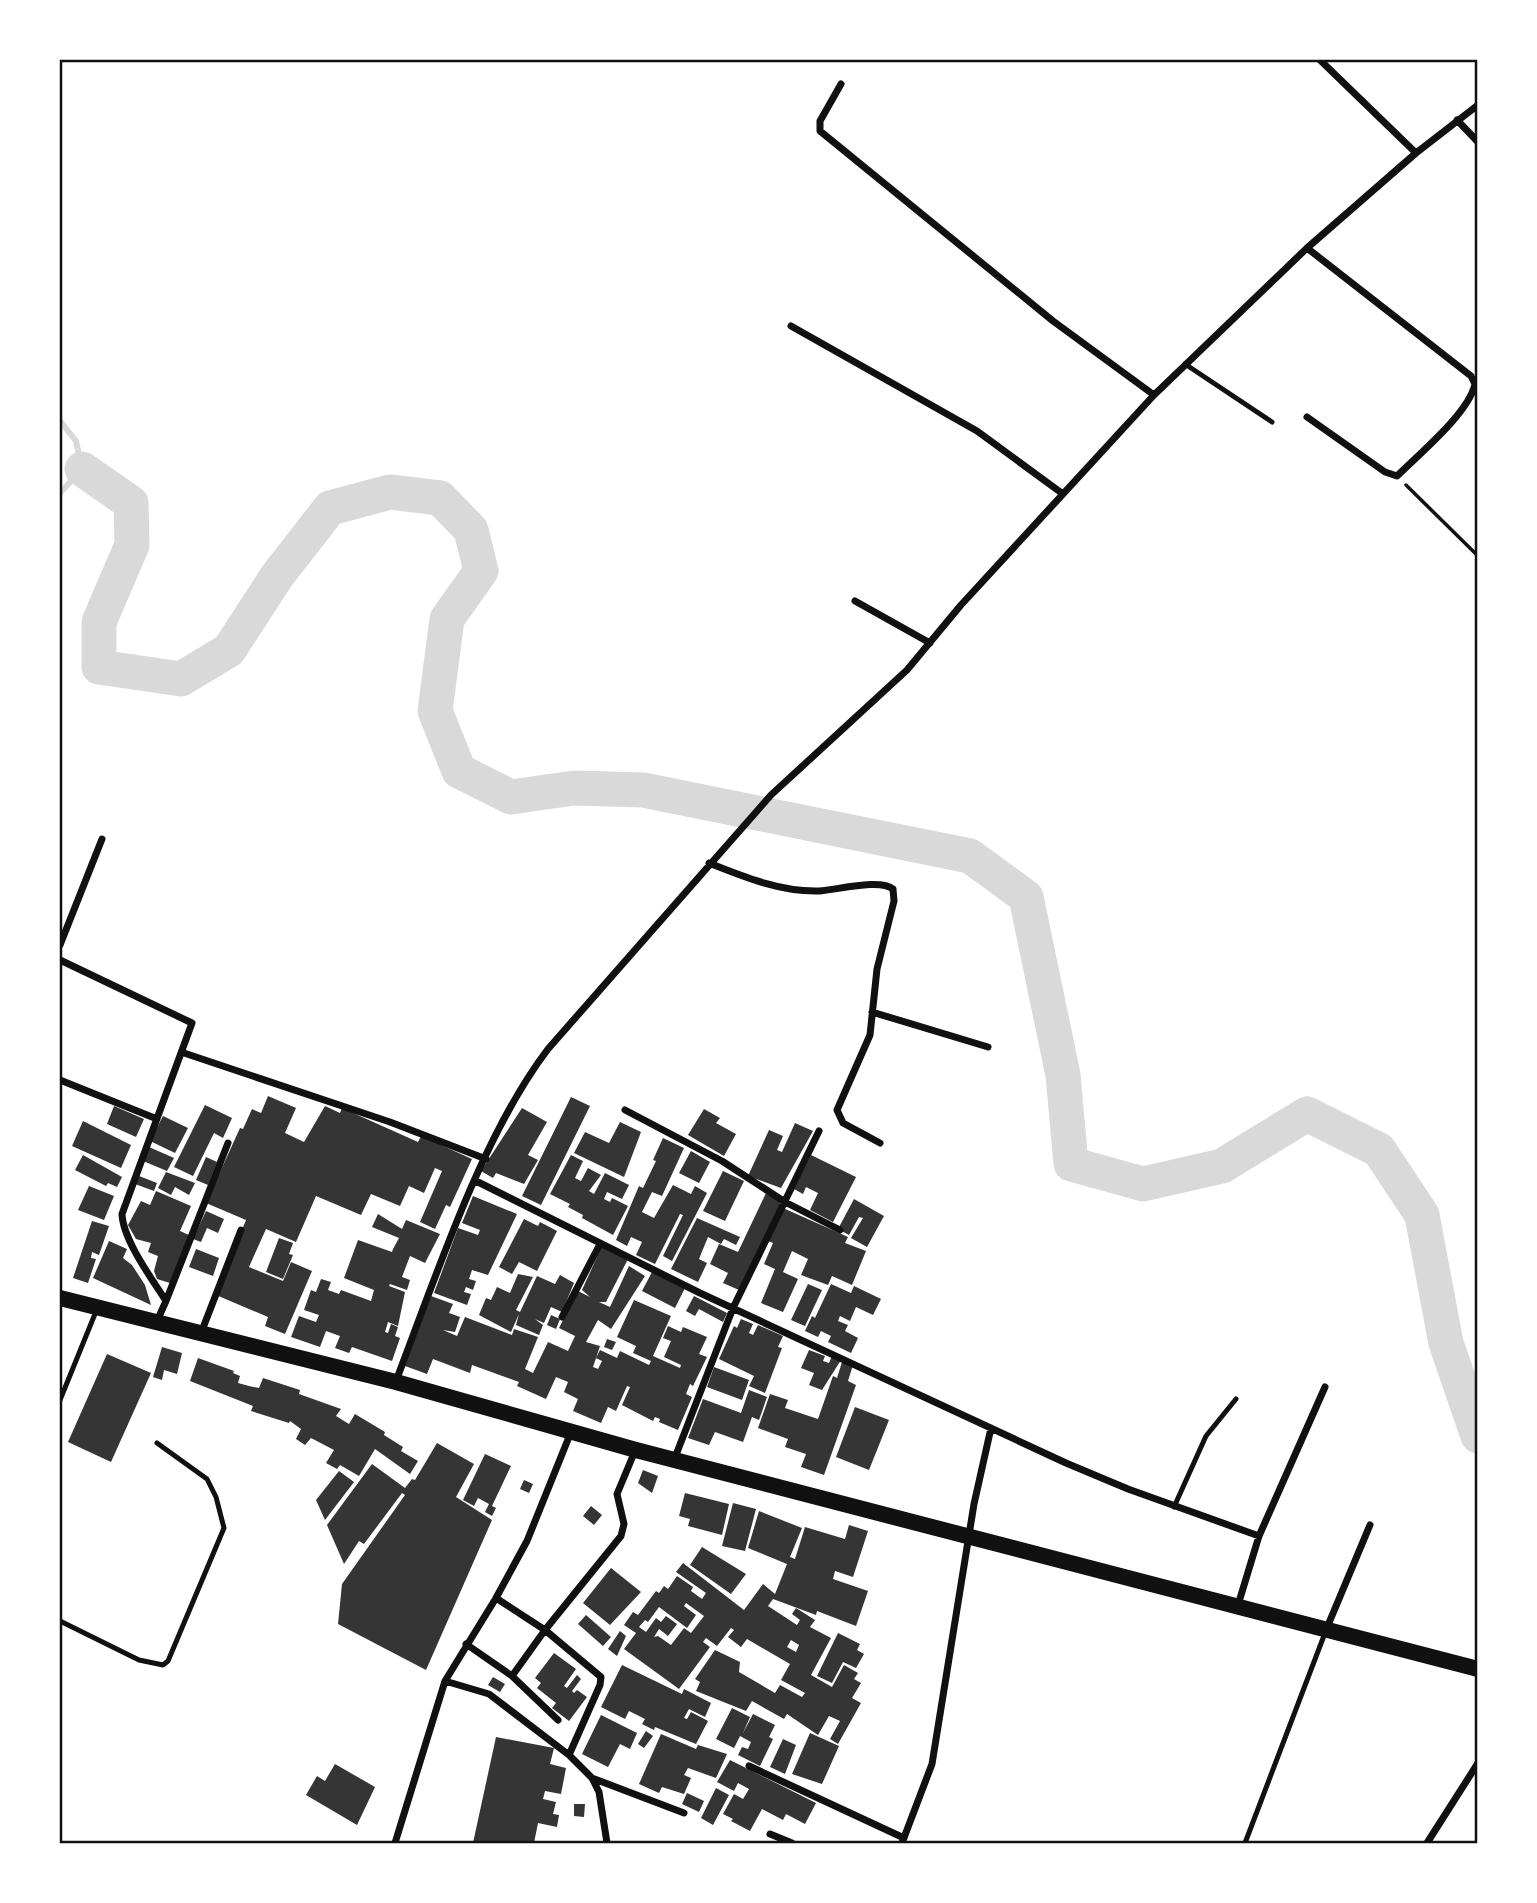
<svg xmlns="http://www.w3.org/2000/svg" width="1537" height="1903" font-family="'PT Serif',serif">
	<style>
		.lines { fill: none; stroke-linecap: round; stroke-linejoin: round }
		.stream { stroke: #d9d9d9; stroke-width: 6 }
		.river { stroke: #d9d9d9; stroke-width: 35 }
		.building { fill: #353535; fill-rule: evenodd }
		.path { stroke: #111; stroke-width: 3.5 }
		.service { stroke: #111; stroke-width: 5 }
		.minor { stroke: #111; stroke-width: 7 }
		.primary { stroke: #111; stroke-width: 16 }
		.neatline { fill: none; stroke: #111; stroke-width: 2.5 }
	</style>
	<rect width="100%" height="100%" fill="#fff"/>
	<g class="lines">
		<path class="stream" d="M60 421 76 441 82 469 60 493"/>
		<path class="river" d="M82 469 131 503 132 545 99 622V667L181 679 229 650 277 576 330 508 390 492 440 498 471 530 481 571 447 619 435 711 459 771 511 797 574 788 643 790 970 856 1026 897 1063 1075 1071 1164 1143 1184 1222 1166 1307 1114 1379 1150 1422 1215 1446 1343 1478 1436"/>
	</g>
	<path class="building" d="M268 1096 296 1108 285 1133 304 1142 325 1106 340 1113 342 1108 418 1142 421 1136 472 1159 450 1207 446 1205 435 1229 420 1222 442 1171 435 1168 424 1193 409 1186 400 1206 371 1194 361 1215 316 1196 296 1242 266 1229 249 1267 283 1281 291 1262 312 1271 285 1334 265 1326 268 1317 216 1295 246 1220 206 1203 240 1128 243 1129 252 1109 261 1113Z
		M571 1097 590 1106 541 1205 522 1196Z
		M205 1105 232 1118 223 1138 214 1133 193 1176 174 1167Z
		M114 1106 144 1119 136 1137 107 1124Z
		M522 1108 547 1122 528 1155 538 1160 524 1184 496 1173 493 1178 481 1171Z
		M704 1109 720 1118 716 1123 736 1134 724 1156 688 1135Z
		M163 1116 188 1128 175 1153 150 1141Z
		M83 1121 131 1145 121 1168 72 1146Z
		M620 1122 641 1132 624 1177 574 1153 585 1132 609 1143Z
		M795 1123 813 1131 781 1188 748 1176 769 1130 783 1136 777 1150 782 1152Z
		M663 1138 684 1148 662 1196 652 1192 642 1212 654 1218 673 1185 691 1194 695 1186 707 1193 672 1261 663 1256 683 1215 680 1214 655 1264 636 1255 642 1242 631 1237 627 1246 616 1240 639 1186 643 1188 656 1161 653 1160Z
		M149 1147 174 1158 167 1171 143 1161Z
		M691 1151 710 1162 699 1183 679 1173Z
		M83 1155 122 1177 117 1187 108 1183 106 1186 75 1170Z
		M571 1155 583 1161 575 1178 581 1181 588 1168 601 1175 589 1191 594 1194 605 1173 629 1185 622 1199 607 1192 604 1199 610 1202 612 1198 628 1206 613 1235 582 1218 583 1215 568 1207 570 1204 550 1194Z
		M811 1155 856 1177 833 1222 810 1210 818 1193 806 1187 803 1194 794 1189Z
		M206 1157 217 1162 208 1185 196 1180Z
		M723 1171 744 1181 725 1221 703 1211Z
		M166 1172 195 1183 189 1195 175 1187 171 1195 158 1188Z
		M139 1176 157 1183 154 1191 135 1184Z
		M89 1186 114 1196 104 1220 78 1210Z
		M156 1191 191 1206 180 1231 189 1235 170 1283 157 1279 154 1271 158 1256 148 1252 151 1243 136 1239 128 1225 141 1201 150 1205Z
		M766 1193 782 1201 739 1290 723 1283 728 1273 710 1264 719 1244 738 1252Z
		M473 1196 517 1214 488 1275 472 1270 469 1279 476 1281 473 1290 466 1287 464 1292 471 1294 467 1305 434 1293 458 1228 478 1235 480 1230 462 1223Z
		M854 1199 884 1216 867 1247 851 1238 863 1218 859 1217 849 1235 838 1229Z
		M783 1208 848 1237 845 1243 866 1251 852 1285 832 1276 828 1285 801 1275 808 1259 792 1251 783 1272 798 1279 783 1312 761 1303 775 1269 764 1264 773 1243 768 1241Z
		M206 1211 224 1219 218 1233 207 1228 201 1242 193 1239Z
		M378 1214 402 1229 406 1220 440 1234 425 1263 410 1256 402 1277 410 1280 407 1290 390 1284 389 1286 405 1292 398 1326 388 1322 385 1332 388 1333 391 1324 398 1327 395 1336 400 1338 392 1361 352 1347 349 1353 335 1348 340 1336 326 1331 320 1347 291 1337 299 1316 316 1322 319 1315 304 1310 311 1290 316 1292 321 1279 331 1282 328 1290 339 1294 341 1290 371 1301 374 1290 344 1278 358 1240 392 1252 393 1249 399 1238 372 1227Z
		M697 1218 740 1237 736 1245 724 1239 721 1244 708 1237 699 1259 707 1263 698 1282 671 1269Z
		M524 1219 538 1226 540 1222 557 1231 537 1271 519 1262 512 1274 499 1267Z
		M92 1221 109 1226 99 1255 92 1252 91 1258 96 1259 88 1283 73 1278Z
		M279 1238 293 1243 289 1254 293 1255 283 1279 266 1272Z
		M109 1241 127 1249 123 1258 132 1265 145 1285 151 1305 93 1278Z
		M602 1246 628 1259 606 1302H599L610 1307 629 1266 645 1276 611 1329 598 1320 586 1342 600 1346 593 1367 598 1369 602 1361 596 1358 600 1350 617 1358 620 1351 649 1365 651 1361 633 1353 636 1346 617 1337 634 1300 671 1316 653 1356 680 1368 681 1365 664 1357 671 1341 663 1338 668 1326 681 1332 683 1327 707 1337 699 1354 707 1357 693 1386 690 1384 686 1394 692 1397 678 1430 659 1422 660 1419 655 1417 653 1421 622 1405 630 1387 627 1386 616 1411 608 1407 601 1423 573 1411 578 1399 564 1392 568 1382 556 1377 546 1399 517 1386 519 1382 472 1365 470 1373 433 1359 427 1374 405 1366 431 1296 453 1304 449 1313 460 1317 455 1332 443 1330 457 1336 465 1317 512 1335 514 1329 538 1337 525 1369 533 1373 548 1342 568 1351 575 1336 559 1328 578 1291 590 1297 582 1290Z
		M196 1249 219 1258 213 1276 189 1267Z
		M652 1272 685 1288 675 1308 642 1291Z
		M518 1274 533 1277 516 1310 520 1312 537 1276 555 1284 560 1275 574 1283 562 1312 551 1307 544 1323 535 1319 543 1325 539 1335 516 1325 519 1314 511 1332 479 1315 486 1298 491 1300 497 1287 510 1293Z
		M808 1284 822 1290 805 1326 791 1320Z
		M831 1284 851 1293 854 1286 881 1299 873 1315 856 1307 850 1321 840 1316 838 1321 848 1325 845 1331 858 1338 851 1353 828 1342 831 1336 821 1331 818 1337 805 1331 812 1316 815 1318Z
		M694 1296 727 1313 723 1322 699 1309 695 1316 686 1311Z
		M551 1315 560 1319 556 1329 547 1325Z
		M741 1319 753 1324 749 1333 753 1335 758 1325 783 1336 778 1347 782 1348 765 1393 749 1386 754 1376 719 1359 734 1326 737 1328Z
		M607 1339 616 1342 612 1350 604 1347Z
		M162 1347 182 1353 177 1374 164 1370 162 1380 153 1377Z
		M809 1350 825 1356 823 1361 829 1363 832 1356 841 1360 822 1390 809 1385 814 1373 801 1368Z
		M107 1354 151 1373 111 1462 68 1442Z
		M198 1358 234 1371 233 1373 240 1376 238 1383 249 1386 259 1388 263 1378 300 1390 299 1394 341 1409 336 1416 349 1424 355 1414 385 1432 384 1435 403 1447 401 1451 418 1461 410 1474 375 1449 359 1476 340 1465 337 1469 326 1463 334 1450 311 1438 305 1445 296 1439 301 1429 290 1421 289 1423 251 1411 253 1406 190 1381Z
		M842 1362 853 1365 848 1381 856 1385 824 1475 801 1467 806 1454 785 1447 788 1439 758 1428 770 1394 788 1400 785 1408 818 1419 833 1376 837 1378Z
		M714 1367 749 1380 742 1400 707 1387Z
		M749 1390 767 1397 759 1420 752 1417 743 1442 715 1432 709 1445 688 1438 703 1399 741 1413Z
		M855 1407 889 1420 869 1470 836 1457Z
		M437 1443 474 1464 456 1497 492 1520 426 1670 338 1624 342 1584 405 1495 402 1493 364 1544 359 1541 344 1564 327 1525 372 1464 405 1488 412 1479 415 1480Z
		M485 1454 511 1466 492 1506 496 1508 492 1516 485 1512 489 1504 478 1498 474 1506 463 1500Z
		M643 1470 658 1476 652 1493 638 1483Z
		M339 1471 354 1482 325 1520 316 1500Z
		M524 1480 533 1484 529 1493 520 1489Z
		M685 1493 729 1504 722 1535 688 1526 690 1519 679 1516Z
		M733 1503 756 1509 745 1551 722 1546Z
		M591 1506 602 1515 594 1525 583 1516Z
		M759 1511 802 1528 790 1557 795 1559 805 1527 845 1539 849 1525 868 1531 853 1577 835 1571 833 1579 868 1591 856 1626 817 1611 816 1615 773 1599 768 1606 797 1625 800 1620 792 1614 796 1608 815 1620 810 1627 831 1638 811 1675 832 1687 844 1665 858 1673 854 1679 861 1683 852 1698 861 1703 838 1744 830 1739 840 1721 829 1716 818 1735 787 1714 784 1719 752 1701 746 1711 696 1691 700 1682 695 1679 715 1650 740 1662 739 1672 775 1693 780 1685 802 1697 805 1693 781 1680 790 1664 747 1639 741 1647 728 1637 734 1630 731 1628 717 1646 706 1638 703 1642 710 1647 679 1689 624 1649 636 1633 624 1625 633 1612 638 1615 656 1591 659 1593 664 1586 668 1589 677 1576 693 1587 691 1591 702 1599 706 1593 676 1572 683 1563 744 1610 763 1584 775 1594 787 1564 748 1548ZM686 1603 704 1616 691 1633 684 1628 671 1645 658 1636 654 1637 659 1629 668 1636 677 1624 666 1616 661 1622 656 1618 646 1632 639 1627 645 1620 648 1622 659 1607 687 1628 696 1615 684 1606ZM791 1640 799 1645 796 1652 787 1647Z
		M702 1547 746 1574 731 1594 690 1565Z
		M611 1568 641 1592 610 1625 583 1603Z
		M586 1615 611 1637 603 1646 578 1624Z
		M620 1631 626 1636 617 1656 608 1649Z
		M838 1633 860 1644 857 1650 864 1654 856 1668 843 1662 832 1683 817 1676Z
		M554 1653 576 1669 564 1686 567 1688 577 1675 581 1679 572 1691 574 1693 577 1690 587 1697 569 1721 552 1708 556 1703 537 1688 541 1683 535 1678Z
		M622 1665 682 1694 684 1689 711 1703 705 1717 689 1709 684 1718 687 1719 691 1712 708 1721 696 1744 655 1727 654 1730 642 1724 645 1719 629 1711 625 1719 601 1707Z
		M493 1677 505 1684 500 1692 488 1685Z
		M732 1708 750 1717 743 1733 753 1714 775 1725 769 1737 773 1739 760 1766 738 1755 742 1747 748 1749 751 1742 740 1736 734 1748 716 1739Z
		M601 1715 637 1733 630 1749 620 1744 608 1767 582 1754Z
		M646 1731 653 1736 644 1748 638 1744Z
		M810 1733 839 1746 822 1784 792 1774Z
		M661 1734 696 1749 698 1745 727 1754 716 1778 688 1768 684 1775 691 1778 684 1794 662 1787 659 1793 639 1784Z
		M496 1737 554 1748 550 1764 566 1768 561 1794 545 1791 543 1799 556 1802 553 1814 559 1815 557 1827 538 1823 534 1843H473Z
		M783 1739 796 1745 785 1774 770 1767Z
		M730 1760 816 1803 805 1824 786 1814 783 1820 762 1809 750 1831 731 1821 733 1819 723 1814 734 1794 743 1799 749 1789 738 1783 734 1791 717 1782Z
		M335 1764 375 1787 357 1825 306 1795 317 1776 325 1781Z
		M716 1788 729 1795 713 1825 701 1818Z
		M687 1793 704 1801 699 1812 682 1804Z
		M574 1804H585L584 1817 574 1816Z"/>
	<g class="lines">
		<path class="path" d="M1406 485 1478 556"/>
		<path class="service" d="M1185 364 1272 422
			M60 1400 97 1309
			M1174 1507 1206 1436 1236 1399
			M60 1621 139 1660 163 1665 168 1661 224 1528 216 1497 207 1479 157 1443
			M1245 1843 1325 1633"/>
		<path class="minor" d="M1320 60 1416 153
			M841 84 820 121V131L1053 321 1154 395
			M1457 120 1478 142
			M1307 248 1471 376 1475 384C1469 413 1418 455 1397 476L1385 472 1307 417
			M791 326 977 431 1063 494
			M855 601 930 643
			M709 863C744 877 781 892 819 891 837 890 880 878 893 889L894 901 877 969 870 1035 837 1110 843 1123 880 1143
			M60 945 102 839
			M60 960 192 1023 122 1214C123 1240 152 1279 166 1301L157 1321
			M872 1012 988 1047
			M184 1053 390 1122 486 1159
			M60 1080 157 1119
			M625 1110 722 1161 785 1202 840 1230
			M476 1181 700 1293 1066 1463 1128 1489 1259 1536 1238 1605
			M166 1301 228 1143
			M562 1317 600 1244
			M201 1333 241 1230
			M396 1381C436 1277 481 1137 548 1049L771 795 907 670 961 605 1154 395 1307 248 1416 153 1478 105
			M674 1460 733 1308 819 1131
			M1259 1536 1325 1387
			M496 1598 545 1630 512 1676 558 1720
			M1326 1630 1370 1525
			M466 1644 512 1676
			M445 1681 489 1694 569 1755 592 1778 599 1792 607 1843
			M569 1755 600 1685 601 1677 545 1630 621 1536 624 1524 617 1494 635 1451
			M749 1766 904 1838
			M592 1778 684 1813
			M770 1834 792 1843
			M395 1843 445 1681 496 1598 527 1541 571 1432
			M902 1843 932 1764 974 1504 991 1428
			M1427 1843 1478 1763"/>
		<path class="primary" d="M60 1298 396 1382 636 1450 1478 1669"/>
	</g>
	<rect width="1537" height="1903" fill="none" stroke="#ffffff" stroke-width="122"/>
	<rect x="61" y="61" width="1415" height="1781" class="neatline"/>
</svg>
